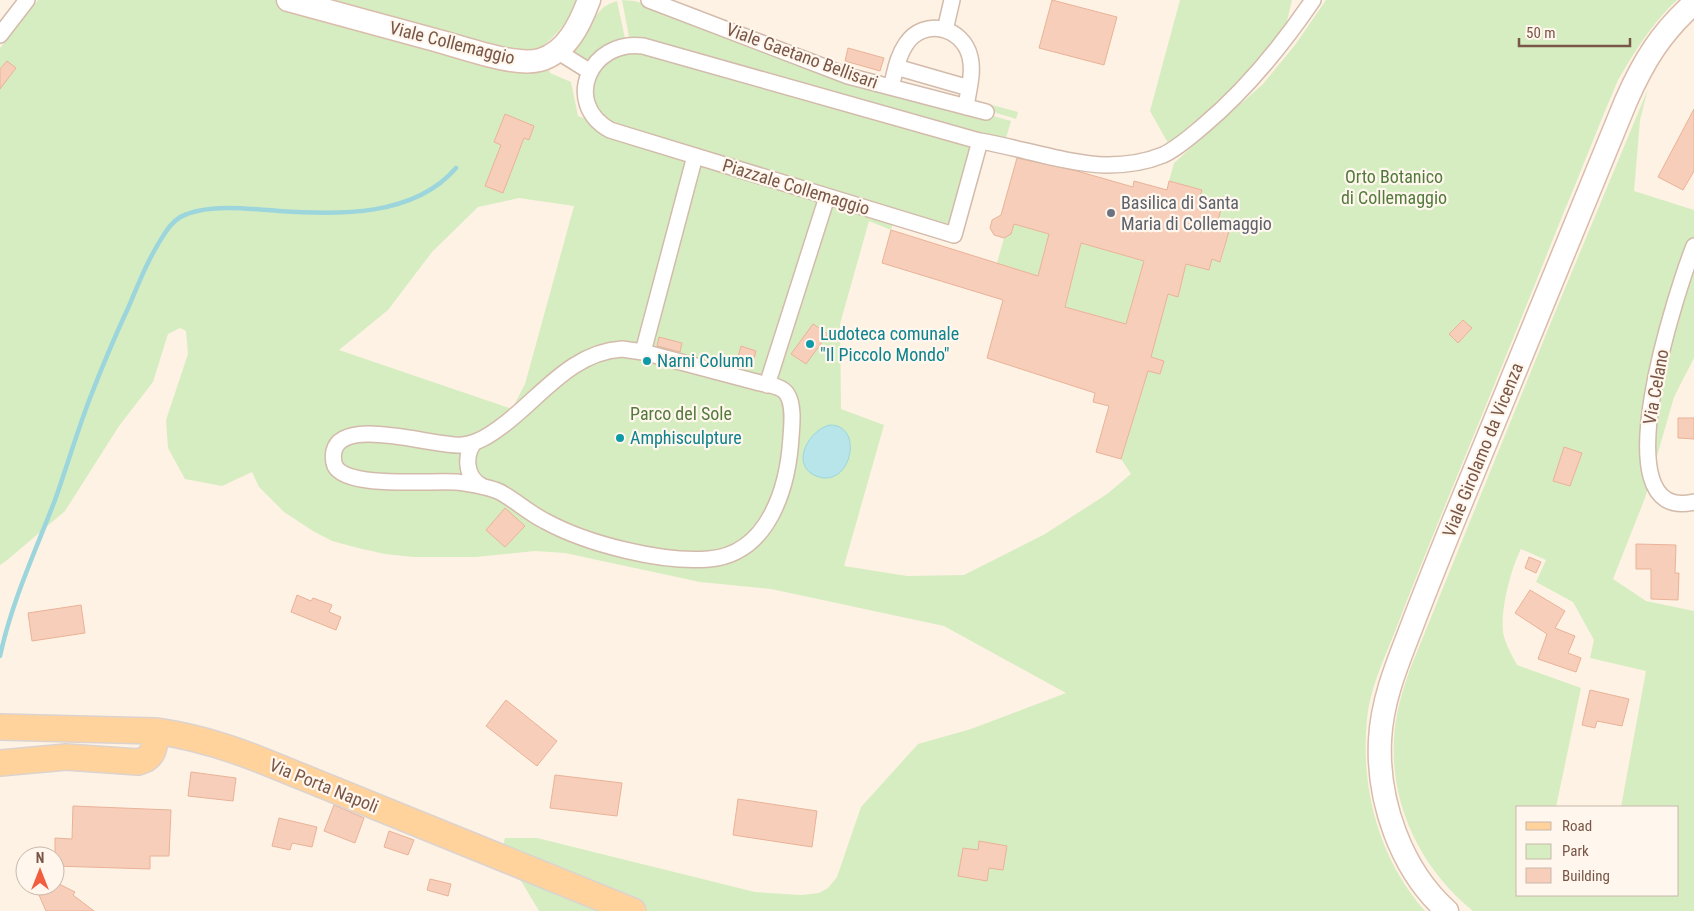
<svg xmlns="http://www.w3.org/2000/svg" width="1694" height="911" font-family="'Roboto Condensed',sans-serif">
	<style>
		.green { fill: #d6edc1; fill-rule: evenodd }
		.water { fill: #b7e5ea; stroke: #9cd6dc }
		.lines { fill: none; stroke-linecap: round; stroke-linejoin: round }
		.stream { stroke: #9cd6dc; stroke-width: 4.5 }
		.building { fill: #f6ceba; stroke: #eab298; fill-rule: evenodd }
		.street-casing { stroke: #d3bbac; stroke-width: 18 }
		.secondary-casing { stroke: #d9bcab; stroke-width: 25 }
		.primary-casing { stroke: #dcd3cf; stroke-width: 28 }
		.street { stroke: #fff; stroke-width: 15 }
		.secondary { stroke: #fff; stroke-width: 22 }
		.primary { stroke: #ffd39b; stroke-width: 25 }
		.worship-dot { fill: #6b7280; stroke: #fff7ed; stroke-width: 2 }
		.culture-dot { fill: #0f9aa8; stroke: #fff7ed; stroke-width: 2 }
		.labels { text-anchor: middle; stroke-width: 4.5; stroke-linejoin: round; paint-order: stroke }
		.street-label { font-size: 18px; fill: #795647; stroke: #fff7ed }
		.park-label { font-size: 18px; fill: #527a3c; stroke: #fff7ed }
		.worship-label { font-size: 18px; fill: #5b616d; stroke: #fff7ed; text-anchor: start }
		.culture-label { font-size: 18px; fill: #0d838f; stroke: #fff7ed; text-anchor: start }
	</style>
	<rect width="100%" height="100%" fill="#fef2e4"/>
	<path class="green" d="M38 0H578C569 19 558 35 541 47L550 73 571 82 578 116 588 120H591L894 219 891 230 869 221 840 324 841 409 884 425 844 566 907 576 964 575 1045 534 1107 494 1131 474 1121 459 1148 371 1160 374 1164 361 1151 357 1168 294 1178 297 1186 264 1208 270 1212 259 1221 261 1230 228 1217 225 1221 209 1198 202 1202 190 1169 181 1174 163 1263 84 1295 45 1326 0H1677C1652 23 1635 51 1618 80 1597 129 1578 179 1557 229 1520 322 1482 415 1444 508 1427 550 1410 592 1394 634 1383 661 1370 689 1367 719 1360 788 1379 859 1425 911H539L502 849 505 838H537L755 892 801 895 819 893 828 888 837 877 861 807 918 744 971 729 1066 693 944 626 771 589 700 582 565 553 535 551 476 557H414L385 554 358 548 332 541 313 531 284 512 259 487 252 472 222 486 185 479 168 448 166 420 188 354 186 331 180 328 168 334 153 382 119 426 65 511 6 561 0 565V48ZM519 198 574 206 525 384 512 409 339 350 388 310 432 252 478 207Z
		M622 0 635 1 986 114 1011 121 1006 138H981L630 42Z
		M1180 0H1292L1285 30 1254 68 1211 110 1169 145 1150 111Z
		M617 1 626 43 591 64 571 51C575 46 580 41 584 35 596 19 596 7 617 1Z
		M644 48 977 143 952 232 608 125 589 98 600 62Z
		M1648 89 1640 120 1634 191 1694 210V358L1674 397 1645 498 1613 579 1646 601 1694 611V911H1473C1422 870 1390 806 1394 740 1395 715 1402 692 1410 669L1551 322ZM1521 549 1546 560 1536 582 1573 602 1594 640 1590 658 1646 671 1621 807H1678V895H1518V807H1556L1581 688 1517 665C1513 657 1508 649 1505 640 1497 619 1511 568 1521 549Z
		M992 105 1018 112 1016 119 990 111Z
		M1014 224 1049 234 1038 276 997 263 1004 238 1011 234Z
		M1081 243 1144 261 1126 324 1065 307Z"/>
	<path class="water" d="M830 425C866 425 850 493 814 475 790 463 810 429 830 425Z"/>
	<g class="lines">
		<path class="stream" d="M0 656C12 601 35 552 55 500 67 466 77 432 90 398 102 367 115 336 129 306 139 282 150 255 165 233 170 225 178 217 187 214 214 204 251 209 279 211 338 215 414 217 456 168"/>
	</g>
	<path class="building" d="M1052 0 1117 17 1104 65 1039 48Z
		M848 48 884 58 880 71 845 61Z
		M7 61 16 68 0 89V69Z
		M1694 109V171L1683 190 1658 177Z
		M505 114 534 126 529 140 524 138 503 193 485 186 501 145 494 142Z
		M1017 158 1077 171 1133 187 1134 181 1167 190 1169 181 1202 190 1198 202 1221 209 1217 225 1230 228 1220 262 1212 259 1209 270 1186 264 1178 297 1168 294 1151 357 1164 361 1160 374 1148 371 1121 459 1096 452 1109 406 1093 402 1095 393 987 358 1003 300 882 263 891 230 1038 276 1049 234 1014 224 1011 234 1004 238 994 235 990 228 992 220 1001 215ZM1081 243 1144 261 1126 324 1065 307Z
		M1463 320 1472 328 1458 343 1449 334Z
		M813 324 828 334 806 364 791 354Z
		M659 337 682 343 680 352 657 346Z
		M741 346 756 351 753 362 738 357Z
		M1678 418H1694V439L1678 438Z
		M1564 447 1582 453 1570 486 1553 481Z
		M505 508 525 526 505 547 486 530Z
		M1636 544 1676 545 1675 573H1679L1678 600 1651 599V569H1636Z
		M1529 557 1541 562 1536 573 1525 568Z
		M1530 590 1565 611 1555 628 1575 636 1568 653 1581 658 1576 672 1538 659 1547 634 1515 613Z
		M297 595 311 601 313 598 332 605 329 612 341 617 336 630 291 612Z
		M81 605 85 633 32 641 28 613Z
		M1590 690 1629 699 1622 726 1597 721 1595 728 1582 725Z
		M506 700 557 741 537 766 486 726Z
		M191 772 236 778 233 801 188 796Z
		M555 775 622 783 617 816 550 808Z
		M738 799 817 811 812 847 733 835Z
		M334 805 364 818 355 843 324 831Z
		M73 806 171 810 169 856H150V869L55 866V838L72 839Z
		M279 818 317 827 312 847 292 843 290 850 272 846Z
		M389 831 414 840 408 855 384 847Z
		M979 841 1007 846 1003 870 989 868 987 881 958 876 963 848 978 850Z
		M430 879 451 884 448 896 427 890Z
		M55 882 75 892 73 895 94 911H46L35 886H55Z"/>
	<g class="lines">
		<g class="street-casing">
			<path id="street" d="M649 0 848 76 986 112
				M945 30 952 0
				M0 35 27 0
				M557 51 589 71
				M896 67 969 88
				M891 87C895 73 897 57 906 44 924 17 963 27 970 57 974 73 968 91 966 107
				M980 141 954 235 610 130C562 103 590 39 643 46L979 141H980C1021 148 1067 164 1107 165 1126 165 1146 162 1163 155 1178 148 1191 136 1203 126 1247 89 1281 47 1313 0
				M1694 246C1680 282 1597 525 1694 502
				M622 349 643 352 760 383C769 385 782 386 787 394 794 405 792 424 791 437 788 487 769 554 709 559 662 563 587 544 545 521 529 513 515 500 500 492 487 486 471 484 457 482 432 480 347 489 335 466 333 461 333 456 334 451 343 415 437 448 463 445 478 443 490 435 502 426 540 398 571 352 622 349Z
				M643 352 695 156
				M767 385 827 197
				M475 442C464 454 465 478 482 486"/>
		</g>
		<g class="secondary-casing">
			<path id="secondary" d="M288 0C337 13 386 27 435 40 462 47 515 67 540 60 567 52 580 24 589 0
				M1447 911C1401 870 1377 801 1380 740 1382 701 1396 667 1410 631 1424 594 1439 557 1454 520 1511 380 1568 240 1626 101 1644 60 1661 33 1694 3"/>
		</g>
		<g class="primary-casing">
			<path id="primary" d="M0 727 155 731C193 736 228 747 263 761L633 911
				M0 763 66 757 138 762C155 758 155 746 155 731"/>
		</g>
		<use href="#street" class="street"/>
		<use href="#secondary" class="secondary"/>
		<use href="#primary" class="primary"/>
	</g>
	<circle class="worship-dot" cx="1111" cy="213" r="5"/>
	<g class="culture-dot">
		<circle cx="810" cy="344" r="5"/>
		<circle cx="647" cy="361" r="5"/>
		<circle cx="620" cy="438" r="5"/>
	</g>
	<g class="labels">
		<g class="street-label">
			<text transform="translate(452 43) rotate(14)" y="6">Viale Collemaggio</text>
			<text transform="translate(802 56) rotate(20)" y="6">Viale Gaetano Bellisari</text>
			<text transform="translate(796 187) rotate(17)" y="6">Piazzale Collemaggio</text>
			<text transform="translate(1656 387) rotate(-80)" y="6">Via Celano</text>
			<text transform="translate(1483 450) rotate(-68)" y="6">Viale Girolamo da Vicenza</text>
			<text transform="translate(324 786) rotate(22)" y="6">Via Porta Napoli</text>
		</g>
		<g class="park-label">
			<text x="1394" y="183">Orto Botanico<tspan x="1394" dy="21">di Collemaggio</tspan></text>
			<text x="681" y="420">Parco del Sole</text>
		</g>
		<g class="worship-label">
			<text x="1121" y="209">Basilica di Santa<tspan x="1121" dy="21">Maria di Collemaggio</tspan></text>
		</g>
		<g class="culture-label">
			<text x="820" y="340">Ludoteca comunale<tspan x="820" dy="21">"Il Piccolo Mondo"</tspan></text>
			<text x="657" y="367">Narni Column</text>
			<text x="630" y="444">Amphisculpture</text>
		</g>
	</g>
	<rect x="1516" y="806" width="162" height="90" fill="#fff7ed" stroke="#c9b7ab"/>
	<rect x="1526" y="822" width="25" height="8" fill="#ffd39b" stroke="#c9b7ab"/>
	<text x="1562" y="831" font-size="15" fill="#795647">Road</text>
	<rect x="1526" y="844" width="25" height="15" fill="#d6edc1" stroke="#c9b7ab"/>
	<text x="1562" y="856" font-size="15" fill="#795647">Park</text>
	<rect x="1526" y="868" width="25" height="15" fill="#f6ceba" stroke="#c9b7ab"/>
	<text x="1562" y="881" font-size="15" fill="#795647">Building</text>
	<g transform="translate(40 871)"><circle r="24" fill="#fff7ed" stroke="#c9b7ab"/>
	<path d="M0-4L9 19L0 12L-9 19Z" fill="#f25c3f"/>
	<text y="-8" font-size="14" font-weight="bold" text-anchor="middle" fill="#795647">N</text>
	</g>
	<path d="M1519 38v8h111v-8" fill="none" stroke="#795647" stroke-width="2.5"/>
	<text x="1526" y="38" font-size="15" fill="#795647" stroke="#fff7ed" stroke-width="4" paint-order="stroke">50 m</text>
</svg>
